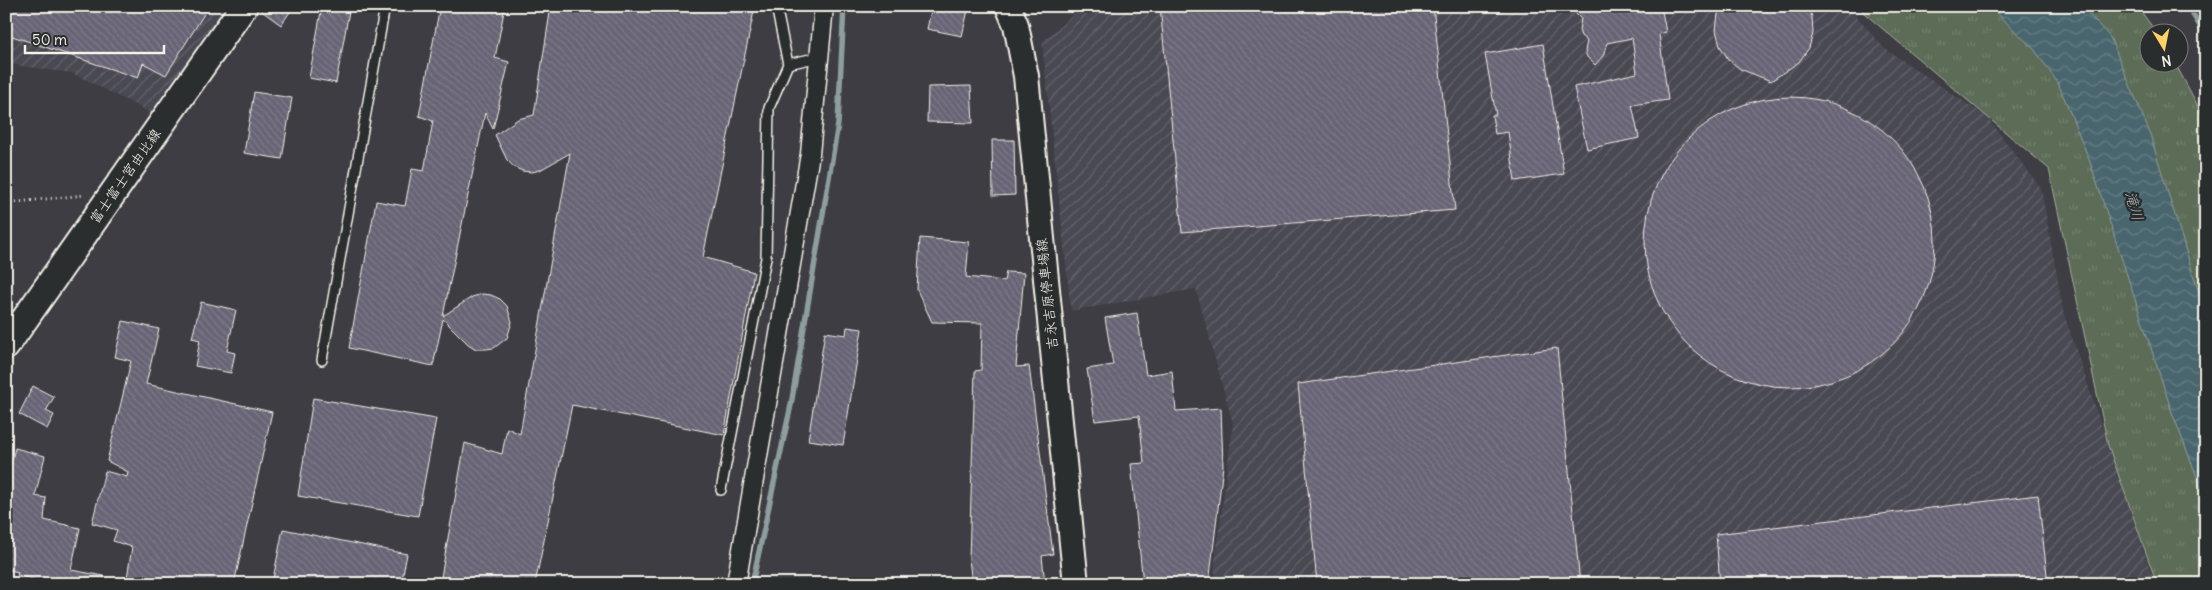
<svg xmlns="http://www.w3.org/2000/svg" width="2212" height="590" font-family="Delius,'Klee One',sans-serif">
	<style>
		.industrial { fill: url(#industrial-furrows) }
		.grass { fill: url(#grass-tufts); stroke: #a8ae9f }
		.water { fill: url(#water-waves); stroke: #8e9e9f }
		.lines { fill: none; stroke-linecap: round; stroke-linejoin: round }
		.stream { stroke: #8e9e9f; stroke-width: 5.5 }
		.building { fill: url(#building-back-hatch); stroke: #f4f1e8 }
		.lane-casing { stroke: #f4f1e8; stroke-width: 12 }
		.street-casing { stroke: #f4f1e8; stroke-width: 21 }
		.secondary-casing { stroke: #f4f1e8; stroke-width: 28 }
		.primary-casing { stroke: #f4f1e8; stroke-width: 30 }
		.path { stroke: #f4f1e8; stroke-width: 3; stroke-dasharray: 1 4; stroke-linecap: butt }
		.lane { stroke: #2a2d2e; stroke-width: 9 }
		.street { stroke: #2a2d2e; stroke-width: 18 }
		.secondary { stroke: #2a2d2e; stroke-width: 24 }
		.primary { stroke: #2a2d2e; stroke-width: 26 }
		.labels { text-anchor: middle; stroke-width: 4.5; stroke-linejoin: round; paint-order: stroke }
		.street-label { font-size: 14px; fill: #f4f1e8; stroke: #2a2d2e }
		.water-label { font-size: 15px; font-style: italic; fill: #b0b9b7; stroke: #2a2d2e }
	</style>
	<defs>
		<pattern id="industrial-furrows" width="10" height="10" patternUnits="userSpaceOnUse" patternTransform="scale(1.25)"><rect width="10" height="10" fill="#4a4852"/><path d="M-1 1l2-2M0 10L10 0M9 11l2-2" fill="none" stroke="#65636b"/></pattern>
		<pattern id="grass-tufts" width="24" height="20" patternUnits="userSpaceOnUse" patternTransform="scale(1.25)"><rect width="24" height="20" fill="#5b6c56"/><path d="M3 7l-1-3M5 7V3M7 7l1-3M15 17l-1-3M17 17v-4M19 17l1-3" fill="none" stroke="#73816e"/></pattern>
		<pattern id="water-waves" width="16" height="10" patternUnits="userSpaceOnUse" patternTransform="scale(1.25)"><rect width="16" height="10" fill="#4a666e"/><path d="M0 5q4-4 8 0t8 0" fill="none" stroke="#657c83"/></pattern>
		<pattern id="building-back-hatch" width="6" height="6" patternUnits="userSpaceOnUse" patternTransform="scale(1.25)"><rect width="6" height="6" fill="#686375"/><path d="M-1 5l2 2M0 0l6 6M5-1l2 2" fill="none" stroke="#7e7a89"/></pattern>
	</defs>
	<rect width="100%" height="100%" fill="#3d3d43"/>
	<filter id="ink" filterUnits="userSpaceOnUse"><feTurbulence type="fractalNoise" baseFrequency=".02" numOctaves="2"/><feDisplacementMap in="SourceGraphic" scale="10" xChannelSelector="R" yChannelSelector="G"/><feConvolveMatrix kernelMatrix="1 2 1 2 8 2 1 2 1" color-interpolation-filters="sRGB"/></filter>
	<g filter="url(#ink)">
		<path class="industrial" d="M6 6H227L153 114 72 73 6 64Z
			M1083 6H1848L1884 48 1987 117 2041 188 2064 314 2155 584H1217L1214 567 1233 424 1196 289 1071 311 1042 42Z"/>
		<path class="grass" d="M1860 6H2137L2156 32H2150V62L2175 63 2206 121V584H2157L2108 445 2049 169 1864 13Z"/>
		<path class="water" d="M1989 6H2081L2110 37 2149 131 2206 316V500L2173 415 2089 159 2058 83 2034 49Z"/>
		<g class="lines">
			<path class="stream" d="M2188 6 2206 36
				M752 584 791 405 838 124 844 6"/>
		</g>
		<path class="building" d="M6 6H209L166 75 143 63 138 78 6 34Z
			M259 6H294L281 25 259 9Z
			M322 6 349 11 336 83 309 78Z
			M440 6H505L495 58 509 62 493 129 485 113 443 316 472 297 482 294 491 295 500 299 507 306 512 322 507 338 494 348 486 349H476L468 344 443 319 433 366 349 348 376 201 405 206 412 169 424 171 433 121 419 116Z
			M551 6H755L703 257 754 272 724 435 572 405 535 584H472L441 577 465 443 502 454 507 428 520 434 570 153 540 170 532 172 522 171 514 167 507 160 495 135 518 119 534 115Z
			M932 6H969L962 36 927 29Z
			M1160 6H1433L1455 210 1182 232Z
			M1568 6H1661L1666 32 1659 34 1668 100 1632 105 1639 138 1587 149 1574 87 1637 73 1632 38 1607 43 1603 56 1595 65 1587 57 1585 51 1587 41 1581 36 1579 30 1581 19Z
			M1722 6H1808L1812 17 1813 33 1809 48 1799 62 1771 81 1740 69 1728 59 1720 46 1716 30 1718 14Z
			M1543 44 1564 174 1515 181 1508 132 1495 134 1492 115H1496L1485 54Z
			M971 86 973 123 927 122 928 87Z
			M254 92 292 98 282 159 244 153Z
			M1645 242a145 145 0 1 1 290 0a145 145 0 1 1-290 0Z
			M992 140H1014L1015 195 993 196Z
			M920 238 969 242 966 277 1004 281 1006 272 1024 273 1016 367 1029 366 1053 554 1042 556 1045 584H972L969 559 975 371 981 370 982 323 932 322 917 290Z
			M201 302 236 310 227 351 235 353 231 373 195 366 200 340 192 338Z
			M1137 313 1146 375 1172 371 1176 411 1221 408 1223 466 1209 584H1143L1131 464 1144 463 1139 416 1095 421 1087 369 1113 365 1105 318Z
			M123 321 159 329 146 384 272 412 234 584H126L132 547 113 541 117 530 92 523 105 471 127 477 128 472 107 461 131 361 115 357Z
			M847 327 862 329 843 445 808 440 825 332 846 335Z
			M1557 348 1580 584H1317L1298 384Z
			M33 386 54 397 46 411 54 415 47 429 19 414Z
			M313 398 436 419 418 516 298 496Z
			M15 448 45 456 35 496 46 498 44 520 80 528 71 570 104 576 103 584H53L17 575 18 572 6 569V484Z
			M2038 495 2048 584H1720L1716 534Z
			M283 529 407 554 401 584H272Z"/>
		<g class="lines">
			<g class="lane-casing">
				<path id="lane" d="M776 6 788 64 819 57
					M322 360 385 6
					M721 490 766 258 769 108 788 64"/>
			</g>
			<g class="street-casing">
				<path id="street" d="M736 584 810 154 824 6"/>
			</g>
			<g class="secondary-casing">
				<path id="secondary" d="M1008 6 1016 25 1026 76 1076 584"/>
			</g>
			<g class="primary-casing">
				<path id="primary" d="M6 346 244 6"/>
			</g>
			<path class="path" d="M6 203 85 195"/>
			<use href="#lane" class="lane"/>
			<use href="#street" class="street"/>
			<use href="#secondary" class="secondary"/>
			<use href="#primary" class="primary"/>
		</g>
	</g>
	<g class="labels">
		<g class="street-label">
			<text transform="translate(125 176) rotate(-55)" y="5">富士富士宮由比線</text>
			<text transform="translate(1047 294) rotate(-96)" y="5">吉永吉原停車場線</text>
		</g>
		<g class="water-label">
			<text transform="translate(2134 206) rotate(74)" y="5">滝川</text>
		</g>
	</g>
	<rect width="2212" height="590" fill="none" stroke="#2a2d2e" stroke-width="25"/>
	<rect x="12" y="12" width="2187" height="565" fill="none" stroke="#f4f1e8" stroke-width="2" filter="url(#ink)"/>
	<g transform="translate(2164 48) rotate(170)"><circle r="24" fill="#2a2d2e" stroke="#7b7b78"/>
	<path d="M0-4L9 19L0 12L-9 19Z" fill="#ffd166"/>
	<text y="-8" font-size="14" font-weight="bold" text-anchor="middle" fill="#f4f1e8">N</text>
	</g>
	<path d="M25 45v8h139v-8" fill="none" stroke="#f4f1e8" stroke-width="2.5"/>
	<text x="32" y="45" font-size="15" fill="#f4f1e8" stroke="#2a2d2e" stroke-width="4" paint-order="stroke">50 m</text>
</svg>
